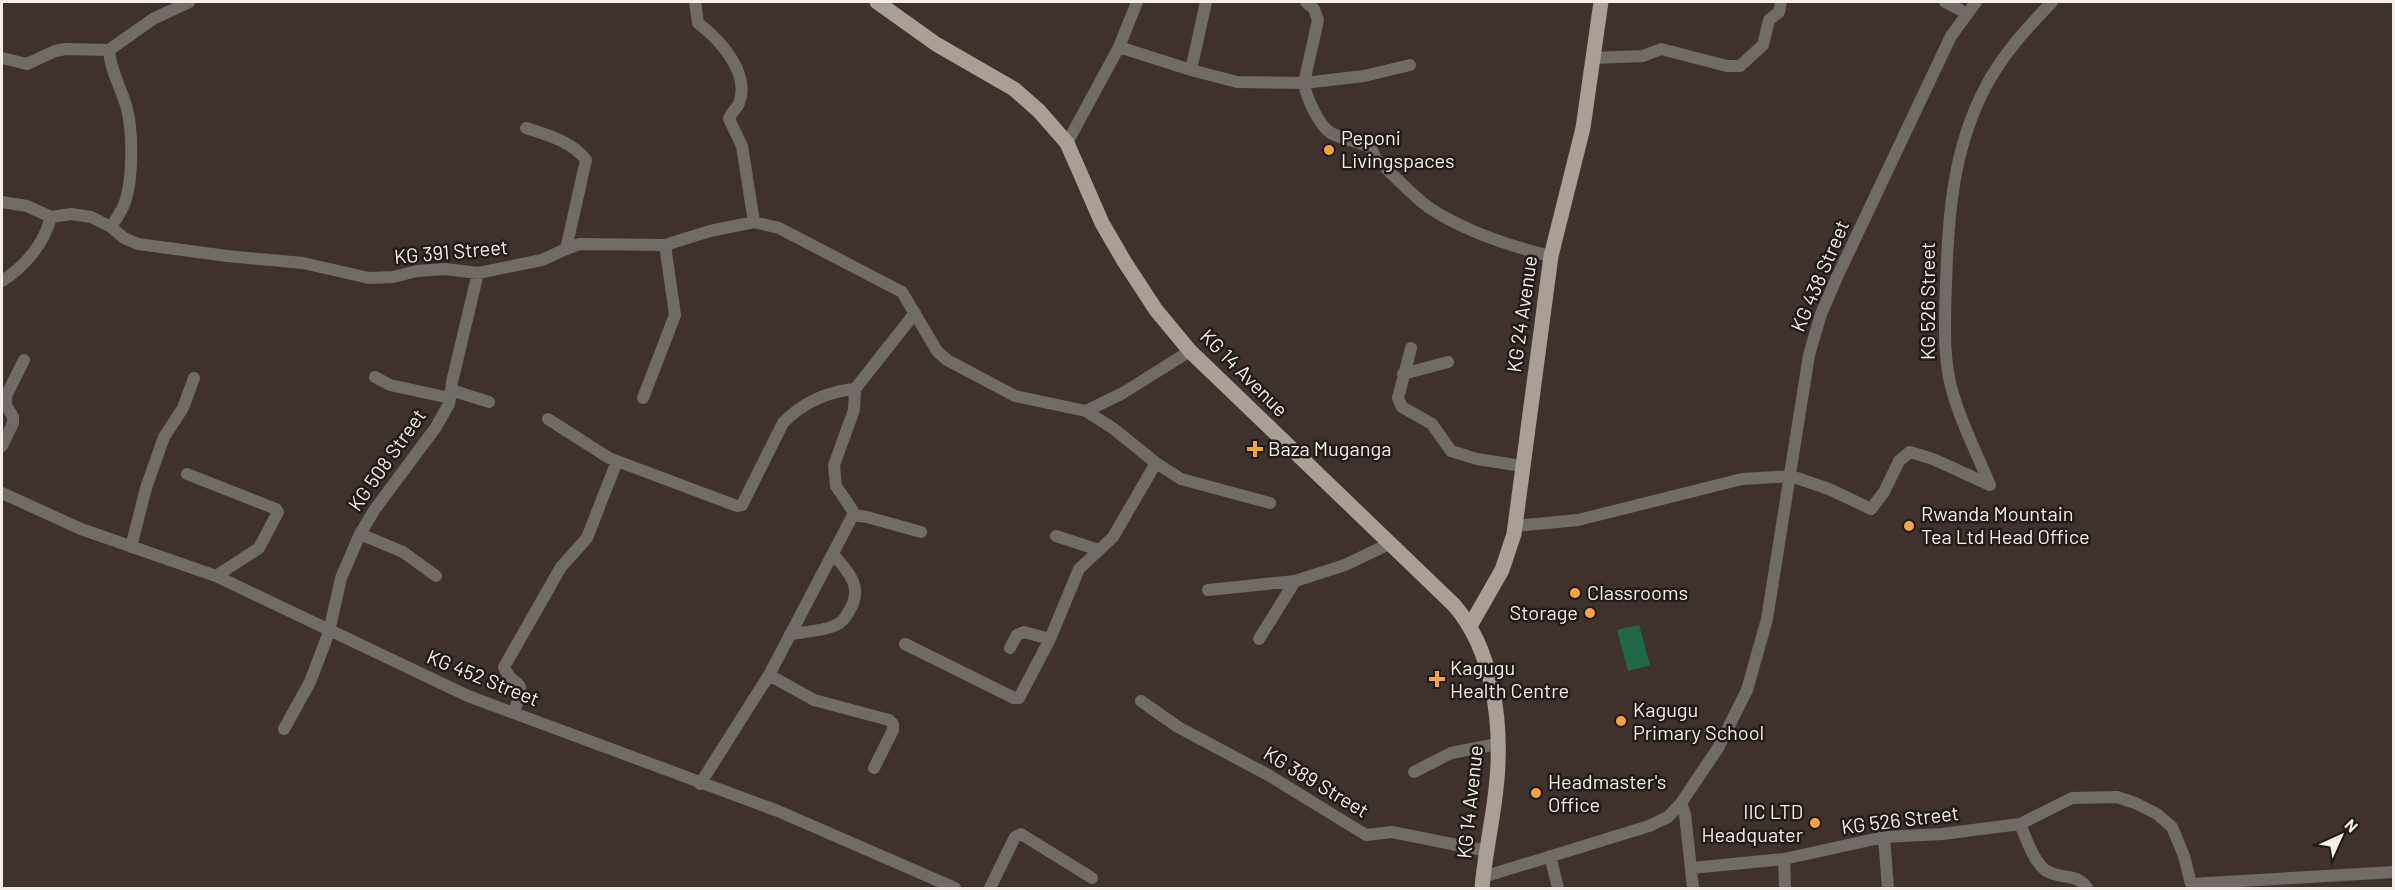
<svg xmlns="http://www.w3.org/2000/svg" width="2395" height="890" font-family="Barlow,sans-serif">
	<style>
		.green { fill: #1f6849 }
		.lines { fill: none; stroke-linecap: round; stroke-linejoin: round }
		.minor { stroke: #706b67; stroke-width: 12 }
		.major { stroke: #aa9f97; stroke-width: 15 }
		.poi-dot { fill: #f3a442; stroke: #211b19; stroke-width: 2 }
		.labels { text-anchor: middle; stroke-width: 5; stroke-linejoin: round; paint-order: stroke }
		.poi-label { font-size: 20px; fill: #f5ede9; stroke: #211b19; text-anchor: start }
		.street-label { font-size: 20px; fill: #f5ede9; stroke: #211b19 }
	</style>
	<rect width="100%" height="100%" fill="#3f322c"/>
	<path class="green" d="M1639 625 1650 665 1628 671 1617 630Z"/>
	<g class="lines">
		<path class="minor" d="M695 2 698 23C719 39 751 73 739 103 737 109 731 112 729 119L742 146 754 222
			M1306 2 1314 9 1318 20 1304 83 1364 76 1410 65
			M1945 2 1966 13
			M1119 47 1191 70 1237 82 1304 83C1306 97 1319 126 1331 133 1343 140 1359 141 1371 148L1376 159C1394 175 1411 195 1431 209 1467 232 1509 246 1551 256
			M109 50C110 71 122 89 127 109 133 133 133 179 125 202 122 211 116 219 111 227
			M2 58 27 64 55 51 65 49 109 50 153 19 189 2
			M1593 58 1643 56 1661 49 1727 66H1740L1763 45 1769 20 1779 12 1781 2
			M1191 70 1206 2
			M526 128C547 135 572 141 586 160L566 249
			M1067 143 1119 47 1137 2
			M2 202 27 206 51 217 71 214 91 217 111 227 124 238 138 244 227 256 303 263 369 278 393 277 417 271 445 269 478 273 542 260 566 249 580 244 665 245 710 231 754 222 779 228 902 292 937 351 947 360 1015 396 1086 411 1123 393 1190 351
			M2 281C25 266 44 244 51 217
			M1411 348 1398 398 1402 407 1432 424 1451 451 1477 459 1522 466
			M1403 374 1448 362
			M375 377 390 385 450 398
			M451 390 489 402
			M643 398 675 315 665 245
			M1086 411 1114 429 1156 463 1181 479 1270 503
			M548 419 609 458 737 506 742 505 783 423C802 403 828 391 855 389
			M2 446 13 423V417L6 405V396L24 360
			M187 474 276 509 278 512 259 548 216 576
			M1990 485C1978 456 1963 427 1954 397 1942 360 1945 321 1946 283 1948 216 1953 149 1985 88 2002 55 2027 28 2052 2
			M2 493 81 529 216 576 468 696 778 811 955 888
			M853 515 867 517 921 532
			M1515 526 1578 520 1742 479 1791 476 1829 489 1871 509 1884 492 1899 461 1910 452 1933 459 1990 485
			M360 534 403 552 436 576
			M1056 536 1099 550
			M131 547 146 488 164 437 183 408 194 378
			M1208 590 1295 581 1345 565 1389 544
			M790 634C804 632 824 631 836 625 843 622 846 617 849 611 864 588 849 572 833 554
			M1259 639 1295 581
			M905 644 1014 698H1019L1050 639 1079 569 1113 537 1156 463
			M1010 648 1017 635 1024 632 1050 639
			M769 675 814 700 889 720 893 724V730L874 768
			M1141 701 1178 727 1270 776 1366 835 1392 832 1487 851
			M514 712C529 671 514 693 504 667L561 567 587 538 617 461
			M284 729 310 682 329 632 341 578 360 534 375 509 436 427 449 404 452 382 478 273
			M1414 772 1451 753 1497 744
			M700 784 769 675 853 515V511L836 486 834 465 854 410 855 389 915 313
			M1681 803 1685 814 1693 888
			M2020 824C2026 838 2033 860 2045 870 2059 880 2077 872 2087 888
			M1884 837 1888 888
			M1550 856 1558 888
			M1784 859 1785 888
			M1692 868 1784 859 1884 837 1942 834 2020 824 2072 798 2117 797 2135 803 2157 814 2172 827 2184 856 2191 884 2394 872
			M1483 877 1649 826 1668 817 1681 803 1718 748 1747 690 1767 619 1809 355 1821 314 1837 277 1951 36 1976 2
			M990 888 1015 837 1021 834 1092 878"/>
		<path class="major" d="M877 2 936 44 1014 89 1039 111 1067 143 1102 223 1124 261 1156 310 1190 351 1454 605C1493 650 1502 721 1497 779 1494 816 1485 852 1482 888
			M1470 626 1502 570 1514 534 1551 256 1583 128 1601 2"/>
	</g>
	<g class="poi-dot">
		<circle cx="1329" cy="150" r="6"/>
		<path d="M1252 440h6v6h6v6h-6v6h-6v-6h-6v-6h6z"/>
		<circle cx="1909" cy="526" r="6"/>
		<circle cx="1575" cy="593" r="6"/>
		<circle cx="1590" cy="613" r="6"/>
		<path d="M1434 670h6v6h6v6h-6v6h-6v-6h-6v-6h6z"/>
		<circle cx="1621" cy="721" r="6"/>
		<circle cx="1536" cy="793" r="6"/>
		<circle cx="1815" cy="823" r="6"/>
	</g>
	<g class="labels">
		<g class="poi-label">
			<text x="1341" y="145">Peponi<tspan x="1341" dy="23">Livingspaces</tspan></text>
			<text x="1268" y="456">Baza Muganga</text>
			<text x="1921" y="521">Rwanda Mountain<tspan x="1921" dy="23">Tea Ltd Head Office</tspan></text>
			<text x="1587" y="600">Classrooms</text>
			<text x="1578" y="620" text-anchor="end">Storage</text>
			<text x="1450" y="675">Kagugu<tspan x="1450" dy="23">Health Centre</tspan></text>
			<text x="1633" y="717">Kagugu<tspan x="1633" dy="23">Primary School</tspan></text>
			<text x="1548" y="789">Headmaster's<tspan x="1548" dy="23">Office</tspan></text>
			<text x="1803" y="819" text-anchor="end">IIC LTD<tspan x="1803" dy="23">Headquater</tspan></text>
		</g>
		<g class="street-label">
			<text transform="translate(451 252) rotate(-5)" y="7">KG 391 Street</text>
			<text transform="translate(1820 276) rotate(-67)" y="7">KG 438 Street</text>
			<text transform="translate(1928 301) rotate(-90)" y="7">KG 526 Street</text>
			<text transform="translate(1522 314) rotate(-82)" y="7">KG 24 Avenue</text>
			<text transform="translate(1244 373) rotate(45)" y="7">KG 14 Avenue</text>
			<text transform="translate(387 460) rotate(-55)" y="7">KG 508 Street</text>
			<text transform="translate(483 678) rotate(22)" y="7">KG 452 Street</text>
			<text transform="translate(1316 782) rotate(31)" y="7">KG 389 Street</text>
			<text transform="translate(1470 802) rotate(-84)" y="7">KG 14 Avenue</text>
			<text transform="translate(1900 820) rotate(-7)" y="7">KG 526 Street</text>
		</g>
	</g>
	<rect width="2395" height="890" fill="none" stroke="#f5ede9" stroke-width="6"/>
	<g transform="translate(2341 836) rotate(45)" stroke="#211b19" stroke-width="4.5" paint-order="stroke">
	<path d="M0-4.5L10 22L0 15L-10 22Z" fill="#f5ede9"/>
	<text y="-9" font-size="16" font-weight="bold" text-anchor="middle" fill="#f5ede9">N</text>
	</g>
</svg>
